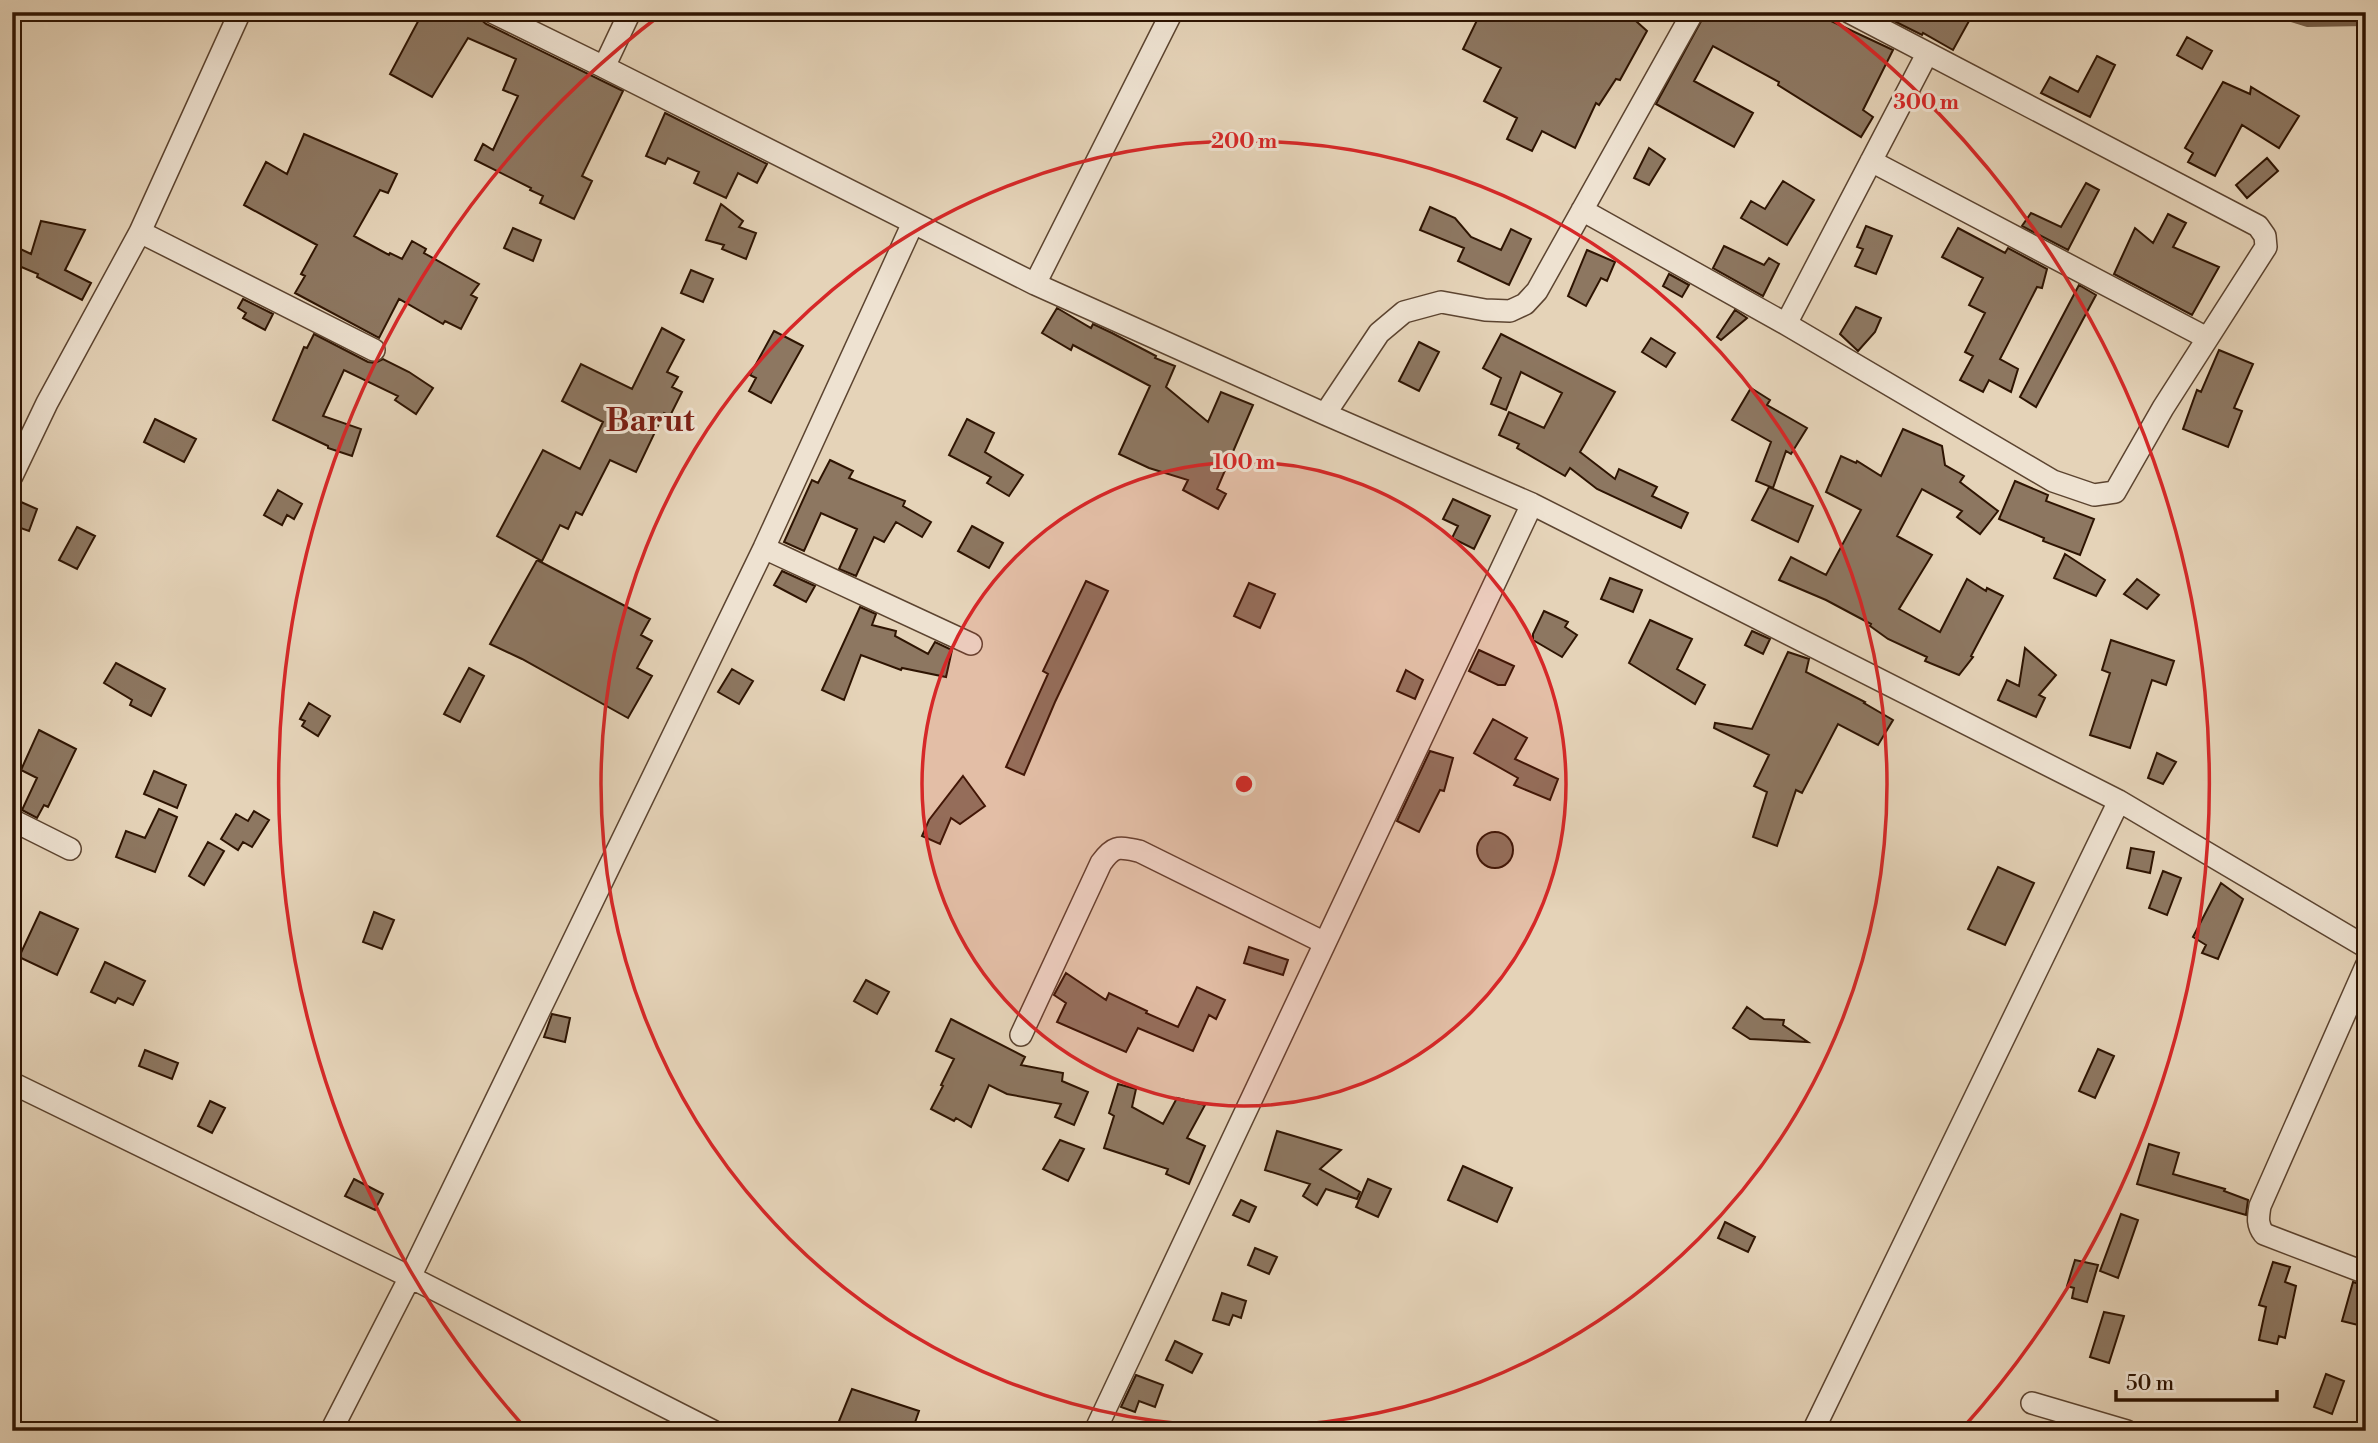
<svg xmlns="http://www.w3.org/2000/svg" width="2378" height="1443" font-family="'Libre Bodoni',serif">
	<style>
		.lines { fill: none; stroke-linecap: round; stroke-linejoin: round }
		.stream { stroke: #77604a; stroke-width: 6 }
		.building { fill: #8d7761; stroke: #2e1402; stroke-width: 2 }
		.street-casing { stroke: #5c4430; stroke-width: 24 }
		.street { stroke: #eee2d1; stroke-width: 21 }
		.ring { fill: none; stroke: #d62828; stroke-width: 3.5 }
		.labels { text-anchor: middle; stroke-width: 6; stroke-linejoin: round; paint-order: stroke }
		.quarter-label { font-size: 32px; font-weight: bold; fill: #7a1f14; stroke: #eee2d1 }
		.centre { fill: #d62828; stroke: #eee2d1; stroke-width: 3.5 }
		.ring-label { font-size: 21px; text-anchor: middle; font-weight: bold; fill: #d62828; stroke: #eee2d1; stroke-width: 6; stroke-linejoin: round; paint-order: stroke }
	</style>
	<rect width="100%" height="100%" fill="#e5d3b8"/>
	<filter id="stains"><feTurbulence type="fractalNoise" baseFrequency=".00286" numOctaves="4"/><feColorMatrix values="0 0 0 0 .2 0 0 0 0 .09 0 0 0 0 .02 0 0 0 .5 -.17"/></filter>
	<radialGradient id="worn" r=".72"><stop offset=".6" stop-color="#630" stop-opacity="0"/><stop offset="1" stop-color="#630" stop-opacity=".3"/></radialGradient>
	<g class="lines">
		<path class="stream" d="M2269 12 2307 24 2366 23"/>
	</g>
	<path class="building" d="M423 12H472L486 24 623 91 582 176 592 181 574 219 540 203 543 196 530 190 531 188 475 160 483 144 493 150 518 96 503 90 516 59 468 38 432 97 390 74Z
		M1481 12H1626L1647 31 1620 80 1616 79 1599 105 1596 103 1575 148 1542 131 1532 151 1507 139 1517 118 1484 101 1501 68 1463 49Z
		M1706 12H1812L1893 50 1863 110 1873 117 1861 137 1778 85 1779 82 1713 46 1694 81 1753 113 1734 147 1656 104Z
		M1901 12H1974L1953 50 1923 33 1922 35 1896 22Z
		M2187 37 2212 51 2202 69 2177 55Z
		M2097 56 2115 65 2090 117 2041 93 2050 77 2078 92Z
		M2223 82 2250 94 2251 87 2299 116 2279 148 2242 125 2215 176 2188 162 2193 153 2185 148Z
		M665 113 767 164 757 183 738 173 726 198 694 183 699 172 668 158 665 164 646 156Z
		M304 134 397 174 388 193 380 190 354 236 389 255 390 253 402 259 412 241 426 249 424 253 479 284 471 295 477 298 461 329 445 321 443 324 399 299 379 338 295 293 305 276 301 274 317 245 244 205 266 162 287 174Z
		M1649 148 1665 159 1649 185 1634 178Z
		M2267 158 2278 171 2247 198 2236 185Z
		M1783 181 1814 200 1787 245 1741 218 1751 201 1765 209Z
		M2086 183 2099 190 2068 250 2022 226 2031 213 2061 227Z
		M721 204 743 221 739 227 756 233 746 259 722 249 724 245 706 240Z
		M1430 207 1455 218 1471 237 1501 250 1511 229 1531 239 1509 285 1458 261 1464 248 1420 230Z
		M2168 214 2186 223 2173 247 2219 267 2192 315 2114 274 2135 228 2153 243Z
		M41 221 85 230 65 270 91 283 82 300 37 277 38 274 12 263V245L31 254Z
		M1866 226 1892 236 1876 274 1855 266 1863 249 1857 247Z
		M513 228 541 240 533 261 504 248Z
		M1958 228 2005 253 2008 248 2047 269 2042 288 2037 287 2000 359 2018 369 2011 392 1989 380 1983 392 1960 380 1973 356 1965 352 1985 313 1969 305 1983 278 1942 257Z
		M1724 246 1764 265 1769 258 1779 264 1763 296 1713 268Z
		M1587 250 1615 262 1607 281 1601 278 1586 306 1568 296Z
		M691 270 713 279 703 302 681 293Z
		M1669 274 1689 285 1682 297 1663 286Z
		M2079 285 2096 295 2036 407 2020 397Z
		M243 299 273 314 265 330 243 318 246 313 238 308Z
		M1856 307 1881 318 1875 332 1858 351 1840 334Z
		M1057 308 1091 328 1093 324 1112 333 1156 356 1155 358 1175 366 1166 387 1208 422 1221 392 1253 405 1217 489 1226 494 1218 509 1183 490 1188 480 1149 468 1119 454 1150 386 1073 345 1071 350 1042 333Z
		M1735 310 1747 318 1721 340 1717 337Z
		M662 328 684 340 667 372 678 377 672 387 682 392 670 416 664 413 636 472 610 460 582 515 576 512 568 529 560 525 542 561 497 536 543 450 580 469 603 422 562 401 581 364 632 389Z
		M774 331 803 346 771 403 749 391 756 378 750 375Z
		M314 334 368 362 375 363 383 359 409 372 433 388 416 414 395 400 398 396 344 370 323 416 361 429 352 456 328 448V446L273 420 304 347 307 348Z
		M1501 334 1615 392 1580 452 1615 479 1619 469 1657 487 1652 496 1688 513 1681 528 1597 489 1570 468 1565 476 1517 448 1519 444 1499 435 1509 412 1544 428 1562 393 1521 372 1506 410 1491 404 1501 378 1483 368Z
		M1651 338 1675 353 1666 367 1642 352Z
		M1419 342 1439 352 1419 391 1399 381Z
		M2219 350 2253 364 2234 408 2242 411 2228 447 2183 429 2197 390 2201 392Z
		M1751 388 1770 400 1767 405 1807 428 1791 454 1786 451 1773 488 1756 481 1771 442 1732 420Z
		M155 419 196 439 184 462 144 442Z
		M967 419 994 433 985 452 1023 475 1009 496 987 483 991 477 949 455Z
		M1903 429 1942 446 1945 465 1964 476 1960 482 1998 511 1980 534 1957 517 1962 511 1922 489 1897 536 1932 555 1899 609 1940 632 1967 579 1986 591 1987 588 2003 596 1971 656 1973 657 1959 675 1925 661 1927 657 1888 639 1870 626 1871 624 1826 600 1779 580 1791 557 1826 575 1861 510 1826 492 1841 456 1856 463 1857 461 1881 476Z
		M830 460 853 471 849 478 905 501 903 506 931 522 922 537 896 522 884 542 874 537 856 576 839 569 857 529 821 513 804 551 784 542 812 480 818 483Z
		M2015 481 2048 495 2046 501 2094 519 2080 555 2043 541 2044 538 1999 519Z
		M1769 487 1813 506 1798 542 1752 520Z
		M278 490 302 504 294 519 287 515 282 525 264 515Z
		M1453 499 1490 516 1474 549 1452 538 1458 526 1443 519Z
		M21 502 37 509 29 531 12 525Z
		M972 526 1003 543 989 568 958 551Z
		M77 527 95 536 77 569 59 560Z
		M2065 554 2105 580 2096 596 2054 578Z
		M537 560 650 619 641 635 652 641 637 668 652 676 628 718 522 659 490 644Z
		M782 571 815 586 806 602 774 585Z
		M1610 578 1642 590 1633 612 1601 599Z
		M2137 579 2159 595 2147 609 2124 594Z
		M1086 581 1108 591 1055 702 1024 775 1006 767 1048 674 1043 671Z
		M1249 583 1275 594 1260 628 1234 616Z
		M860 607 876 614 872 625 896 631 895 636 928 654 935 642 952 650 946 677 902 668 901 670 861 655 844 700 822 690Z
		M1544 611 1568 622 1565 627 1577 635 1562 657 1533 640V634Z
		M1650 620 1692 639 1677 669 1705 685 1695 704 1629 663Z
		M1752 631 1770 639 1763 654 1745 645Z
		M2111 640 2174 661 2166 685 2152 680 2130 748 2090 735 2110 673 2102 670Z
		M2025 648 2056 675 2039 695 2045 698 2036 717 1998 700 2007 680 2019 686Z
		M1479 650 1514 666 1505 685H1498L1469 671Z
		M1788 652 1809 659 1806 672 1865 702 1864 703 1893 720 1878 745 1838 724 1802 793 1796 790 1777 846 1753 837 1767 792 1754 786 1769 755 1714 728 1715 723 1752 729Z
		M116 663 165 689 151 716 130 705 132 700 104 683Z
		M469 668 484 676 460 722 444 714Z
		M732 669 753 681 739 704 718 692Z
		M1406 670 1423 680 1415 699 1397 691Z
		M309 703 330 716 318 736 302 726 305 721 300 719Z
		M1493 719 1527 738 1515 759 1558 779 1550 800 1514 785 1518 778 1474 753Z
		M39 730 76 749 48 807 44 805 37 818 22 810 37 778 21 770Z
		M1430 751 1453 758 1444 791 1440 790 1419 832 1397 821Z
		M2157 753 2176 762 2163 784 2148 778Z
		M154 771 186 785 177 808 144 794Z
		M963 776 985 806 960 824 951 818 940 844 922 836 929 820Z
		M159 809 177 817 155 872 116 857 126 831 145 838Z
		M254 811 269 820 252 847 243 842 238 850 221 839 236 814 248 821Z
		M1477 850a18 18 0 1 1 36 0a18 18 0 1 1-36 0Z
		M208 842 224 851 204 885 189 876Z
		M2131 848 2154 852 2150 873 2127 868Z
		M1998 867 2034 883 2005 945 1968 929Z
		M2163 871 2181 878 2167 915 2149 908Z
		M2221 883 2243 899 2218 959 2202 953 2206 945 2193 937Z
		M40 912 78 929 57 975 19 957Z
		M374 912 394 920 382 949 363 942Z
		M1249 947 1288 960 1283 975 1244 963Z
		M105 962 145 981 133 1005 118 998 115 1003 91 992Z
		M1066 973 1106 1000 1109 993 1147 1011 1146 1013 1178 1027 1197 987 1225 1000 1216 1019 1209 1015 1193 1051 1138 1028 1126 1052 1057 1022 1066 1003 1054 995Z
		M866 980 889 992 877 1014 854 1001Z
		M1747 1007 1764 1019 1784 1020 1783 1025 1808 1042 1750 1039 1733 1028Z
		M552 1014 570 1018 565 1042 544 1037Z
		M951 1019 1025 1057 1021 1065 1063 1073 1062 1081 1088 1092 1074 1125 1055 1117 1061 1104 1007 1094 989 1085 971 1127 956 1118 954 1121 931 1109 943 1086 941 1085 954 1059 936 1051Z
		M2098 1049 2114 1056 2095 1098 2079 1091Z
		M145 1050 178 1063 172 1079 139 1066Z
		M1118 1084 1136 1089 1132 1107 1163 1124 1177 1098 1205 1105 1187 1138 1205 1146 1189 1184 1166 1174 1168 1169 1104 1148 1114 1116 1109 1113Z
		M210 1101 225 1108 212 1133 198 1126Z
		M1277 1131 1341 1150 1320 1169 1360 1192 1357 1199 1326 1189 1317 1205 1303 1196 1310 1184 1265 1170Z
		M1060 1140 1084 1149 1068 1181 1043 1169Z
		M2149 1144 2179 1153 2173 1174 2225 1189 2224 1191 2248 1200 2246 1215 2137 1184Z
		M1463 1166 1512 1188 1497 1222 1448 1200Z
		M354 1179 383 1194 375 1210 345 1196Z
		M1368 1179 1391 1189 1378 1217 1356 1207Z
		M1241 1200 1256 1207 1249 1222 1233 1215Z
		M2121 1214 2138 1220 2118 1278 2100 1271Z
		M1725 1222 1755 1237 1748 1252 1718 1238Z
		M1255 1248 1277 1257 1269 1274 1248 1265Z
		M2075 1260 2098 1265 2087 1302 2072 1298 2074 1288 2067 1286Z
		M2273 1262 2290 1267 2285 1282 2296 1286 2285 1338 2279 1336 2277 1344 2259 1340 2266 1307 2259 1305Z
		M2353 1282 2366 1286V1327L2342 1321Z
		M1222 1293 1246 1301 1241 1318 1233 1315 1229 1325 1213 1320Z
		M2104 1312 2124 1316 2109 1363 2090 1357Z
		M1175 1341 1202 1354 1192 1373 1166 1360Z
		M2326 1374 2344 1381 2332 1414 2314 1407Z
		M1136 1375 1163 1385 1155 1407 1139 1401 1135 1412 1121 1407Z
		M852 1389 919 1411 912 1431H835Z"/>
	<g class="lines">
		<g class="street-casing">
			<path id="street" d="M492 12 604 67
				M630 12 604 67 1035 284 1325 414 1532 504 2119 801 2366 947
				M1871 161 2207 338
				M1582 210 1786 324 2053 481 2094 495 2115 492 2163 408 2266 247 2265 236 2258 226 1849 12
				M140 232 374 350
				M1035 284 1172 12
				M1786 324 1927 54
				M1325 414 1379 333 1404 312 1441 302 1485 310 1510 311 1525 304 1537 291 1693 12
				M12 476 47 403 140 232 240 12
				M764 548 971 644
				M12 820 70 849
				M2366 966 2260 1206C2258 1218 2257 1225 2264 1234L2366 1273
				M1021 1035 1101 863C1114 845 1118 847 1139 851L1325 943
				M12 1083 410 1277 713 1431
				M2032 1403 2127 1431
				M331 1431 410 1277 764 548 913 223
				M1095 1431 1532 504
				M1813 1431 2119 801"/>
		</g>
		<use href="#street" class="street"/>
	</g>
	<circle cx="1244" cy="784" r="322" fill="#d62828" fill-opacity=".12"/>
	<g class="ring">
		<circle cx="1244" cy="784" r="322"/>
		<circle cx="1244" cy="784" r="643"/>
		<path d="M527 1430A965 965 0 0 1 663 13M1825 13A965 965 0 0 1 1961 1430"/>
	</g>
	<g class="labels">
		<g class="quarter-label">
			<text x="650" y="431">Barut</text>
		</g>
	</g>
	<circle cx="1244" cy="784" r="10" class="centre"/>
	<g class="ring-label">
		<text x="1926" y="109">300 m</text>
		<text x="1244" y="148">200 m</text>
		<text x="1244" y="469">100 m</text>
	</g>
	<rect width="2378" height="1443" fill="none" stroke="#e5d3b8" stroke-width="42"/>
	<rect x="14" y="14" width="2350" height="1415" fill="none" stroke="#2e1402" stroke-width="3.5"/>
	<rect x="21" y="21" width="2336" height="1401" fill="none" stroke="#2e1402" stroke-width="2"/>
	<path d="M2116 1390v10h161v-10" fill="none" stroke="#2e1402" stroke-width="3.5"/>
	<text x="2126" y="1390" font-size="21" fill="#2e1402" stroke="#eee2d1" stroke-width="5" paint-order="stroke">50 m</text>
	<rect width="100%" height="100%" filter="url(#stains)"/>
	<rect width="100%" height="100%" fill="url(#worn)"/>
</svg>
